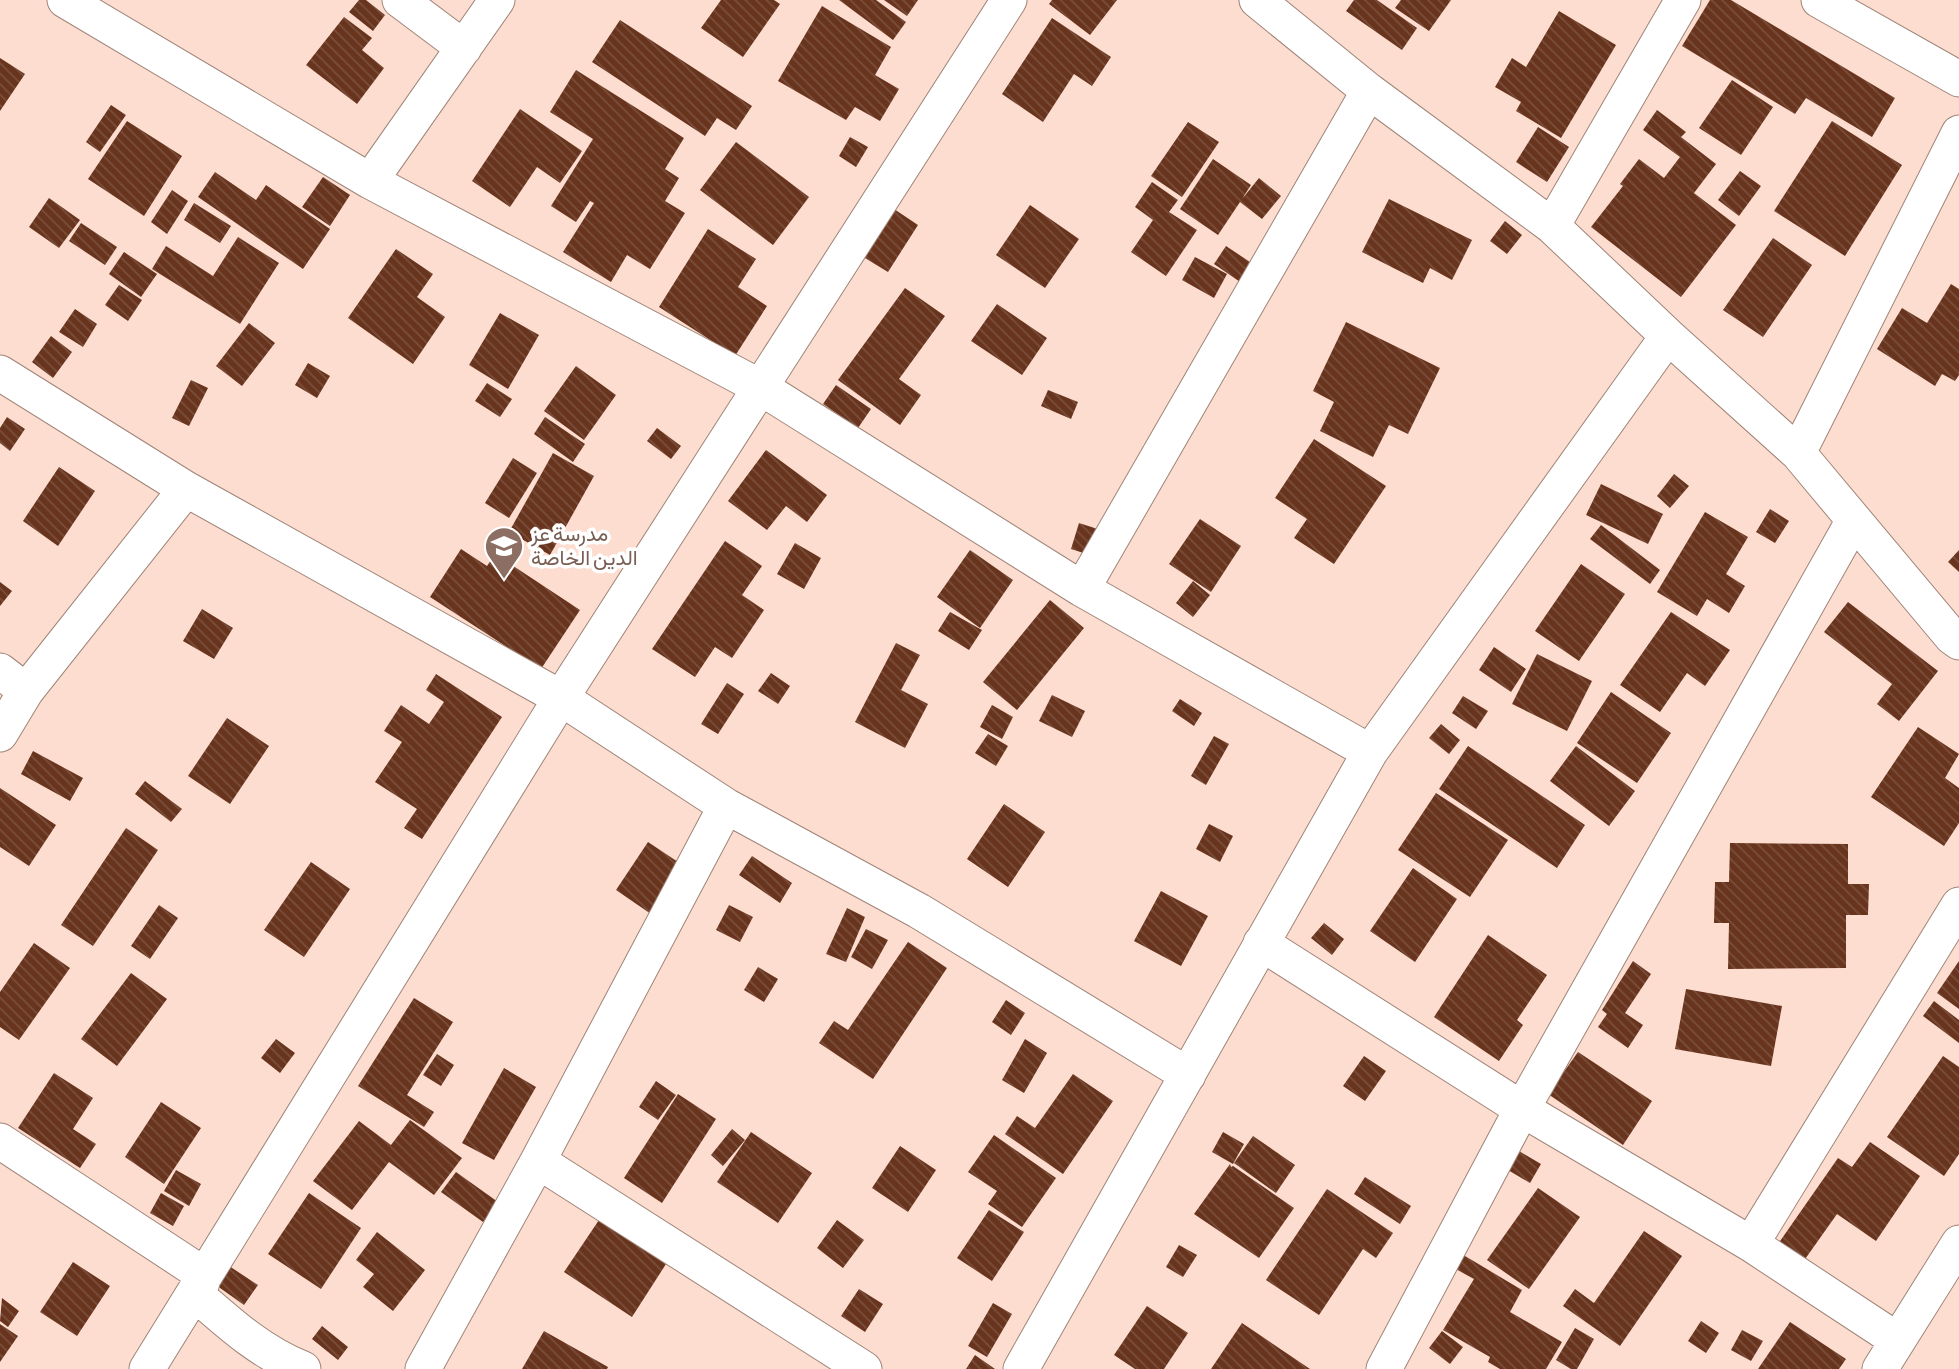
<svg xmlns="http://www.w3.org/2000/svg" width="1959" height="1369" font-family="'Asap Condensed',Vazirmatn,sans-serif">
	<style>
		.building { fill: url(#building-back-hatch) }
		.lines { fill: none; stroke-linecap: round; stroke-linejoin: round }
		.street-casing { stroke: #9f8478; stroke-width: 37 }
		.street { stroke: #fff; stroke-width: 35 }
		.labels { text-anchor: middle; stroke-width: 7; stroke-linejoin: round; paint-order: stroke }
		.education-label { font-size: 21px; fill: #785e54; stroke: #fff; text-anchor: start }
	</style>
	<defs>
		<pattern id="building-back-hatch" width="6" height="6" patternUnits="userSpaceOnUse" patternTransform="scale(1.75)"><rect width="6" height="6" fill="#68341d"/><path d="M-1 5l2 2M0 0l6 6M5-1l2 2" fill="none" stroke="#794f3c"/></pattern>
	</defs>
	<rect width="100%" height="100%" fill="#fcddd0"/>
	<path class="building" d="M359 0H366L385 15 373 31 349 12Z
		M721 0H774L780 4 743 57 701 28Z
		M839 0H876L906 22 893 40Z
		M884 0H918L907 16Z
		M1052 0H1117L1090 35 1049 4Z
		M1354 0H1377L1417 28 1402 50 1346 11Z
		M1401 0H1451L1429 31 1395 8Z
		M1710 0H1731L1895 98 1872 137 1806 98 1795 114 1682 46Z
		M822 6 891 47 875 75 899 89 880 121 855 107 846 120 778 81Z
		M1559 11 1616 45 1561 138 1516 111 1521 102 1495 87 1512 58 1526 67Z
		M344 17 372 38 362 50 384 68 357 104 306 65Z
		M1052 18 1111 57 1092 86 1074 74 1043 122 1002 94Z
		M620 20 752 106 736 130 717 118 705 136 592 62Z
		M0 58 25 74 0 111Z
		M576 70 684 138 665 169 679 178 665 201 685 213 650 269 627 255 611 282 563 252 594 203 590 201 576 222 551 206 593 139 550 112Z
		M1732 80 1773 107 1741 155 1699 128Z
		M111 105 126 115 100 152 86 142Z
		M520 109 582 151 560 183 537 167 510 207 472 181Z
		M1657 110 1686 132 1681 137 1716 164 1694 193 1736 225 1681 297 1591 227 1623 186 1620 184 1639 159 1664 178 1680 157 1643 130Z
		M127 121 182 156 144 216 88 179Z
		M1832 121 1902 165 1845 256 1774 211Z
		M1188 122 1219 142 1182 197 1151 176Z
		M1538 127 1569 147 1547 182 1516 162Z
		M850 137 868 147 856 167 839 156Z
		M736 142 809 197 773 245 700 190Z
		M1213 159 1251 185 1242 199 1259 178 1281 196 1262 219 1240 202 1218 235 1180 209Z
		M1740 171 1761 186 1739 216 1718 200Z
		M215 172 256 200 266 185 330 229 303 269 198 197Z
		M323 177 350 195 330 226 302 207Z
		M1152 182 1178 200 1169 212 1197 230 1166 276 1131 252 1153 220 1135 207Z
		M172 190 188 201 167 234 151 222Z
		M49 198 80 220 59 248 29 227Z
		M1389 199 1472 240 1452 280 1430 268 1423 283 1362 252Z
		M194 203 231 226 220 243 184 220Z
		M1030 205 1079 239 1045 288 996 255Z
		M891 207 918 225 888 272 860 255Z
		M1505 221 1522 235 1507 254 1490 241Z
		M81 223 117 247 105 265 69 241Z
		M708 229 756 259 738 287 767 306 735 356 659 307Z
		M238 237 279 263 240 324 152 269 166 246 213 276Z
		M1773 238 1812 265 1763 337 1723 310Z
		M1226 246 1256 266 1243 284 1214 264Z
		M396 249 433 274 417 297 445 317 413 364 348 318Z
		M124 252 157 274 141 297 109 274Z
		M1195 257 1227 274 1214 298 1182 280Z
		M1951 284 1959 289V375L1955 381 1942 374 1935 386 1877 349 1902 308 1927 323Z
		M119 285 142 300 128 321 105 305Z
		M905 288 945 316 899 379 921 395 900 425 838 380Z
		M997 304 1047 338 1022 375 971 341Z
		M75 309 97 324 83 347 59 332Z
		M500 313 539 335 508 389 469 365Z
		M1346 322 1440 368 1408 434 1389 425 1373 457 1320 431 1334 402 1313 391Z
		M249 323 275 343 242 386 216 366Z
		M51 336 72 352 53 378 32 362Z
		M308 363 330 376 317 398 295 385Z
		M576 366 616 395 584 440 544 411Z
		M191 380 208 388 189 426 172 418Z
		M487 383 512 399 500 417 475 401Z
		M836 385 871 409 858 428 823 404Z
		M1048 390 1078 402 1071 419 1041 406Z
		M7 417 25 429 10 451 0 443V428Z
		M545 417 585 444 573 462 534 434Z
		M657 428 681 446 671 459 647 441Z
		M1314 439 1386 486 1334 564 1294 538 1307 519 1275 498Z
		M766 450 827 495 807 522 786 506 767 530 728 501Z
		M553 453 594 476 550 555 509 532Z
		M513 458 537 473 509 518 485 503Z
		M59 467 95 491 58 546 23 521Z
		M1674 474 1689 486 1670 508 1657 496Z
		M1601 484 1663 514 1648 544 1586 515Z
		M1770 509 1789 521 1775 543 1756 532Z
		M1705 512 1748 537 1726 574 1745 586 1729 613 1707 599 1697 616 1657 592Z
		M1200 519 1241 546 1211 592 1169 564Z
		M1079 523 1107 532 1099 558 1071 549Z
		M1601 525 1660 570 1650 584 1590 539Z
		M725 541 762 566 742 595 764 610 732 658 715 647 695 677 652 649Z
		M795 543 821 558 804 589 777 574Z
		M461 549 487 566 495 554 580 610 541 669 430 597Z
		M970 550 1013 580 980 628 937 597Z
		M1959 550V572L1948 562Z
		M1581 564 1625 594 1579 661 1535 631Z
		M1193 581 1210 595 1193 617 1176 603Z
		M0 582 12 591 0 606Z
		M1050 600 1084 628 1017 710 983 682Z
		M1848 602 1938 671 1899 721 1877 704 1892 684 1824 632Z
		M202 609 233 628 214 659 183 641Z
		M950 612 982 630 969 650 938 631Z
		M1671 612 1730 650 1705 686 1687 673 1660 712 1620 685Z
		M896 643 920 655 901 690 928 704 905 748 855 722Z
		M1494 647 1526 669 1511 692 1479 670Z
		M1537 654 1592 681 1567 731 1512 704Z
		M771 673 790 686 778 704 758 691Z
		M436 674 502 717 422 839 404 828 417 809 375 782 402 742 384 731 401 705 429 724 444 702 426 690Z
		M727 683 744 694 718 734 701 724Z
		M1611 692 1671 733 1637 783 1577 743Z
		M1052 695 1085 711 1072 737 1039 721Z
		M1463 696 1488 711 1476 729 1452 713Z
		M1180 699 1202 713 1194 726 1172 711Z
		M992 705 1013 717 1002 739 980 727Z
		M227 718 269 746 230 804 188 776Z
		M1441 724 1460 740 1449 754 1429 738Z
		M1918 727 1959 754 1945 778 1959 788V823L1944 846 1871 797Z
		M988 734 1008 746 996 766 975 753Z
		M1214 736 1229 744 1206 785 1191 776Z
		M1468 746 1585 825 1557 868 1439 789Z
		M1576 746 1635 791 1609 826 1550 781Z
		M33 751 83 778 70 801 21 774Z
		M145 781 182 809 171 822 135 794Z
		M0 788 56 825 29 866 0 847Z
		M1436 793 1508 840 1470 897 1398 850Z
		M1004 804 1045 832 1008 887 967 859Z
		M1209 824 1233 836 1220 862 1196 849Z
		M126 828 158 850 93 946 61 925Z
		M648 842 684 866 651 914 616 890Z
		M1730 843 1848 844V884H1869L1868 915H1846V968L1728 969 1729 923H1714L1715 882H1729Z
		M752 856 792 883 780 903 739 875Z
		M311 862 350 889 304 957 264 930Z
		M1413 868 1457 899 1415 962 1370 931Z
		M1161 891 1208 916 1181 966 1134 941Z
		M159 905 178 918 150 959 131 946Z
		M729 905 753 917 740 942 716 930Z
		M847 908 865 917 846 962 826 954Z
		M1324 923 1344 939 1332 955 1311 938Z
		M866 929 888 940 872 969 851 957Z
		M1488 935 1547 975 1517 1020 1523 1025 1499 1061 1434 1017Z
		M908 942 947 968 873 1079 819 1043 834 1021 848 1030Z
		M34 943 70 968 19 1040 0 1027V992Z
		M1633 961 1651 974 1625 1013 1643 1025 1628 1048 1598 1027 1607 1014 1602 1010Z
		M1959 961V1009L1937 993Z
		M758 967 778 979 764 1002 744 990Z
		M131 973 167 999 117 1066 81 1039Z
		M1686 989 1782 1006 1771 1066 1675 1049Z
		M414 998 453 1022 407 1095 434 1112 424 1127 358 1086Z
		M1006 1000 1025 1013 1011 1035 992 1022Z
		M1934 1001 1959 1020V1043L1923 1016Z
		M276 1039 295 1053 280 1073 261 1058Z
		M1025 1039 1047 1053 1024 1093 1002 1080Z
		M1578 1052 1652 1101 1623 1145 1548 1094Z
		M437 1054 454 1065 441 1086 423 1075Z
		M1364 1056 1386 1071 1365 1101 1343 1086Z
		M1943 1056 1959 1067V1154L1944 1176 1887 1137Z
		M504 1068 536 1087 494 1160 462 1143Z
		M54 1073 93 1098 73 1129 96 1144 80 1168 18 1128Z
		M1073 1074 1113 1101 1063 1174 1005 1134 1017 1116 1035 1128Z
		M656 1081 676 1095 658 1120 639 1107Z
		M678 1094 716 1119 662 1203 624 1178Z
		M161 1102 201 1128 164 1184 125 1157Z
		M410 1120 462 1158 434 1195 389 1162 352 1210 313 1181 359 1121 391 1145Z
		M732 1129 745 1140 723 1166 711 1155Z
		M751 1132 812 1173 778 1223 717 1182Z
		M1223 1132 1244 1144 1233 1164 1212 1152Z
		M994 1135 1056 1178 1022 1227 988 1204 997 1191 968 1172Z
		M1253 1136 1295 1165 1276 1193 1234 1163Z
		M1870 1142 1920 1176 1876 1241 1837 1214 1803 1262 1778 1244 1838 1158 1852 1167Z
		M900 1146 936 1170 908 1212 872 1188Z
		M1519 1151 1541 1164 1530 1183 1508 1170Z
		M1230 1164 1231 1167 1233 1166 1294 1208 1259 1258 1194 1214Z
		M176 1170 201 1184 189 1206 164 1191Z
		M456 1172 498 1202 483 1222 441 1192Z
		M1365 1177 1411 1206 1400 1224 1354 1194Z
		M1538 1188 1580 1217 1529 1289 1487 1260Z
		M1327 1189 1393 1233 1376 1258 1363 1249 1319 1315 1266 1280Z
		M161 1193 184 1206 173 1226 150 1213Z
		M309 1193 361 1228 321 1289 268 1254Z
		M989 1210 1024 1232 992 1281 957 1258Z
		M599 1220 666 1264 632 1317 564 1272Z
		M837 1220 864 1240 843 1268 817 1248Z
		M1644 1231 1682 1256 1620 1346 1563 1306 1575 1289 1594 1303Z
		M377 1232 425 1270 393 1311 363 1287 374 1274 356 1260Z
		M1179 1245 1197 1255 1183 1277 1166 1267Z
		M1460 1253 1522 1290 1510 1312 1562 1342 1546 1369H1500L1488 1362 1490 1357 1443 1330 1474 1279 1452 1267Z
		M73 1262 110 1286 77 1336 40 1312Z
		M226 1264 258 1285 244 1305 213 1283Z
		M859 1289 883 1304 865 1332 841 1316Z
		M2 1298 19 1311 8 1327 0 1321Z
		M993 1303 1012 1314 987 1357 968 1346Z
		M1147 1306 1188 1333 1164 1369H1135L1114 1355Z
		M1701 1321 1719 1333 1706 1353 1688 1341Z
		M1790 1322 1846 1359 1839 1369H1758Z
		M1242 1323 1310 1369H1211Z
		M0 1324 18 1336 0 1362Z
		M322 1326 348 1347 338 1360 312 1339Z
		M1575 1328 1594 1339 1577 1369H1571L1556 1360Z
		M1742 1330 1763 1341 1751 1361 1731 1350Z
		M544 1331 608 1367 607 1369H522Z
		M1442 1331 1463 1347 1450 1364 1429 1348Z
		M975 1355 995 1369H966Z"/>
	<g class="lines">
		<g class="street-casing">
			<path id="street" d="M65 0 370 181 760 387 1082 589 1370 752
				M400 0 464 48
				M1257 0 1369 91 1552 226 1668 336 1798 453 1952 637 1959 642
				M1819 0 1959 79
				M370 181 497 0
				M1552 226 1683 0
				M0 373 186 489 561 698 726 806 919 911 1188 1075
				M1798 453 1959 133
				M1082 589 1369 91
				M0 671 26 691
				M0 734 26 691 186 489
				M1261 943 1522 1109 1751 1244 1897 1340
				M0 1141 204 1275 198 1296C231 1325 262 1353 303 1369
				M538 1161 864 1369
				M1751 1244 1959 905
				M147 1369 561 698 1009 0
				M423 1369 538 1161 726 806
				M1021 1369 1370 752 1668 336
				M1384 1369 1522 1109 1854 520
				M1880 1369 1959 1243"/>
		</g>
		<use href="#street" class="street"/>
	</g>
	<defs>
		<g id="school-pin" transform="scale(2.0125)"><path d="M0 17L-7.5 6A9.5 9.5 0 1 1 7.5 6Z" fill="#8d6e63" stroke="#fff"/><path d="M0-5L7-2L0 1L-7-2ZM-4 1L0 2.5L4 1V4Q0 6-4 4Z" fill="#fff"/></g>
	</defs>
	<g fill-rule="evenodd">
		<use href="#school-pin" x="504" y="546"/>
	</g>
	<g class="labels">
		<g class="education-label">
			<text x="531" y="541">مدرسة عز<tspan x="531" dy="24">الدين الخاصة</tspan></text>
		</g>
	</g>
</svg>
